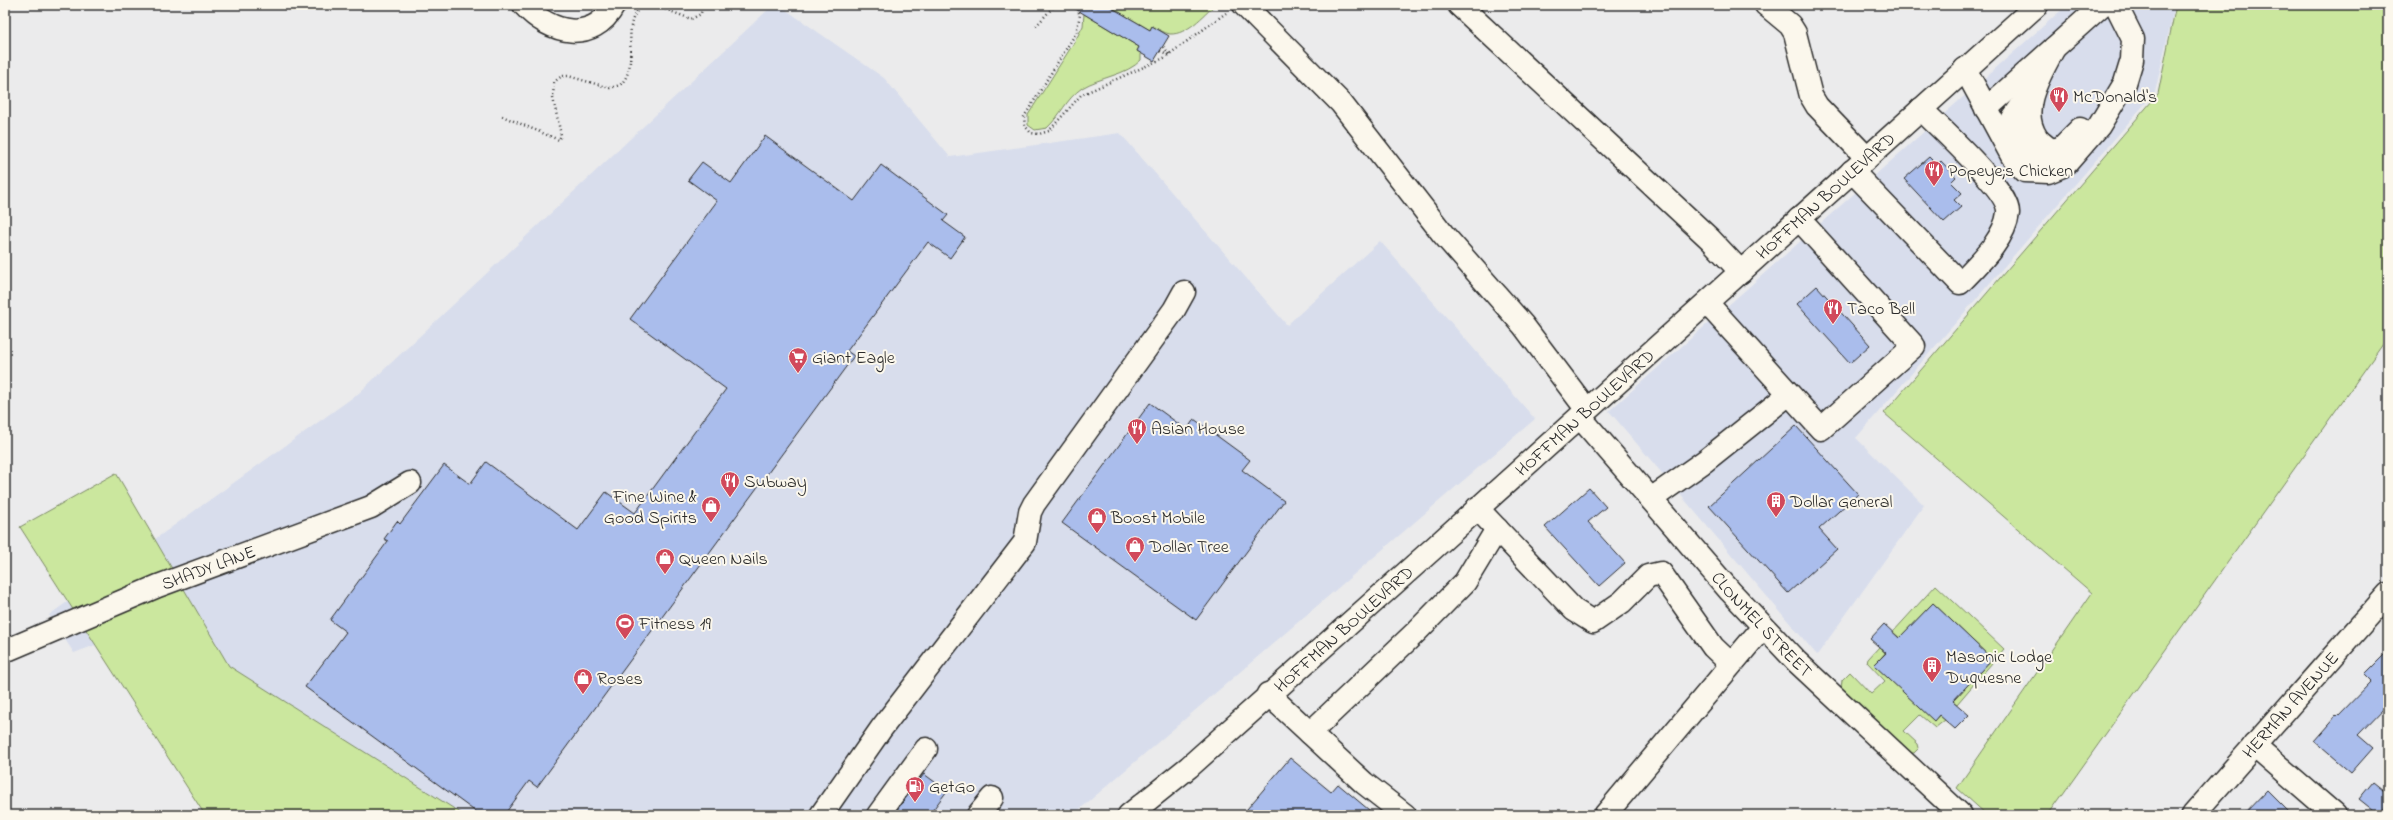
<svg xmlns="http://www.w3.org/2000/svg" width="2393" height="820" font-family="'Indie Flower',sans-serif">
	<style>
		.built { fill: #d8ddec }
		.green { fill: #cbe79e; stroke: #7b8964 }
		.building { fill: #aabdec; stroke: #2b2b2b }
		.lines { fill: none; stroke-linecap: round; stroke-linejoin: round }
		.minor-casing { stroke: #2b2b2b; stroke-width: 25 }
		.path { stroke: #2b2b2b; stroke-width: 2.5; stroke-dasharray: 1 3; stroke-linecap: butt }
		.minor { stroke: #fbf7ec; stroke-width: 22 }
		.labels { text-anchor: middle; stroke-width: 4; stroke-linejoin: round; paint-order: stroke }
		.poi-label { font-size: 18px; fill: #2b2b2b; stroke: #fbf7ec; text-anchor: start }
		.street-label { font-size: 18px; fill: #2b2b2b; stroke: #fbf7ec }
	</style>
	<rect width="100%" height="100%" fill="#ebebec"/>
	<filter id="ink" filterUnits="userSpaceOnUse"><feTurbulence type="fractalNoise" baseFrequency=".025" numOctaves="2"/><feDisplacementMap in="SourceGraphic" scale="8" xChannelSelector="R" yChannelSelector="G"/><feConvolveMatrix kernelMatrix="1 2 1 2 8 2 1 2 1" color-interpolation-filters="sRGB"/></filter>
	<g filter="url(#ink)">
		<path class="built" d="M773 5H779L884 78 950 157 1120 133 1287 325 1380 241 1535 419 1073 815H426L165 619 74 653 49 615 359 393Z
			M2067 5H2175L2155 92 1856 438 1924 505 1817 655 1609 411Z"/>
		<path class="green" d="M1107 5H1215C1204 15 1187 35 1170 34 1164 33 1158 29 1152 26L1150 30Z
			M2176 5H2388V337L2048 815H1987L1957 788 2092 593 1884 413 2158 94Z
			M1084 14 1139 47 1137 51 1141 53V60C1127 75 1100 77 1082 88 1066 99 1061 115 1047 128L1035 130 1028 125V115L1075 41 1083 26Z
			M116 473 229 666 464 815H205L20 527Z
			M1936 585 2004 649 1957 704 1953 701 1992 659 1933 603 1900 638 1893 632Z
			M1879 647 1885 653 1875 665 1934 720 1940 715 1945 720 1935 728 1920 715 1904 731 1918 744 1919 748 1914 753H1910L1841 688 1842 680 1850 672 1871 694 1885 681 1867 662 1868 659Z"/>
		<path class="building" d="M1069 5H1107L1150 30 1152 26 1169 36 1154 61 1137 51 1139 47Z
			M765 136 854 201 881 165 948 215 943 221 965 237 950 258 928 242 847 351 854 356 537 787 529 781 504 815H480L305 687 346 632 330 620 388 541 384 539 397 521 400 524 444 465 470 484 486 462 578 530 606 492 635 513 726 389 630 319 717 201 688 180 702 162 731 183Z
			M1929 157 1937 165 1941 161 1956 177 1951 182 1962 193 1954 200 1961 207 1944 222 1904 179Z
			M1817 286 1870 345 1850 363 1797 304Z
			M1150 403 1187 430 1194 419 1250 460 1242 470 1284 501 1196 620 1062 523Z
			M1796 426 1858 494 1819 529 1837 549 1788 593 1709 506Z
			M1589 488 1606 507 1588 522 1625 563 1599 586 1545 527Z
			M1933 603 1992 659 1953 701 1969 715 1955 729 1939 715 1934 721 1874 665 1886 653 1870 639 1884 624 1899 638Z
			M2388 651V704L2358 735 2373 748 2351 773 2314 741 2336 716 2337 717 2372 681 2365 674Z
			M1290 758 1331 792 1338 784 1375 815H1242Z
			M924 774 947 791 929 815H893Z
			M2373 782 2388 794V803L2379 815 2359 799Z
			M2267 790 2292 815H2243Z"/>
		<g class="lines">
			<g class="minor-casing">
				<g id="minor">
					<path d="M524 5C550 34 593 44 614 5"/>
					<path d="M1244 5 1341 103 1443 234 1523 325 1587 410"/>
					<path d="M1459 5 1710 239 1741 272"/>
					<path d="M1766 5 1790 25 1795 33 1811 96 1817 106 1867 158"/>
					<path d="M2054 48C2041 74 2017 109 2037 138 2040 142 2046 146 2050 150L2061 148 2080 129"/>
					<path d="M1965 69 2012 156 2025 171 2048 172 2065 165 2099 126 2125 83 2132 60 2133 39 2116 5"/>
					<path d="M2031 92 2013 118V135L2027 152 2050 150"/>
					<path d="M1986 109 2102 5"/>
					<path d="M1852 171 1960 283C1978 264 2005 240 2008 213 2010 191 1939 127 1921 109"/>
					<path d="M1707 303 1821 429 1914 346 1799 219"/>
					<path id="s1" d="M1580 417 1730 591 1797 662 1961 815"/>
					<path d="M1651 499 1705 461 1789 394"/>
					<path d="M1477 508 1574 610 1593 622 1622 602 1648 576 1661 573 1713 647 1731 664"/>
					<path id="s2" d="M5 651 158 586 371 507 410 483"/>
					<path d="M1268 694 1364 783 1405 815"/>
					<path d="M1310 733 1416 632 1465 582 1497 529"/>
					<path d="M2254 745 2335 815"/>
					<path d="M821 815 881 729 1025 542 1030 512 1034 504 1174 310 1184 292"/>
					<path d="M878 815 926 749"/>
					<path d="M978 815 992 798"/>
					<path id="s3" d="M1129 815 1189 767 1435 547 2037 5"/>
					<path d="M1605 815 1763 627"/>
					<path id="s4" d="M2193 815 2388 594"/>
				</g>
			</g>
			<path class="path" d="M654 5 691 19 701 14 702 5
				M1075 5 1080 15 1076 33 1024 117 1025 126 1031 133 1039 134 1049 131 1081 95 1164 58 1226 13
				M1036 26 1055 5
				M1160 51 1170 55 1163 46
				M502 116 559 140 561 135 553 98 554 82 562 76H568L610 88 620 85C643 64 616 17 646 5"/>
			<use href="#minor" class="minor"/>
		</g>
	</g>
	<defs>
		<g id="restaurant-pin" transform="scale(1)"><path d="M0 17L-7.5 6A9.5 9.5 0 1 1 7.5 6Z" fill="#d1495b" stroke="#fbf7ec"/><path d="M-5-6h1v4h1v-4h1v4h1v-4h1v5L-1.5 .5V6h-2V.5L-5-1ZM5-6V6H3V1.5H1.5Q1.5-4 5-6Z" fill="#fff"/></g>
		<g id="supermarket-pin" transform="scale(1)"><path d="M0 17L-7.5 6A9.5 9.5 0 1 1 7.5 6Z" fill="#d1495b" stroke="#fbf7ec"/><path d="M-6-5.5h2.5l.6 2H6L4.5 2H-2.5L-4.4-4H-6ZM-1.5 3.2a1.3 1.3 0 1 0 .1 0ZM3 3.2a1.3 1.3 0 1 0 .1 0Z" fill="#fff"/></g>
		<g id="building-pin" transform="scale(1)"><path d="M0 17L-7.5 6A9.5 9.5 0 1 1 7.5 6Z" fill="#d1495b" stroke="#fbf7ec"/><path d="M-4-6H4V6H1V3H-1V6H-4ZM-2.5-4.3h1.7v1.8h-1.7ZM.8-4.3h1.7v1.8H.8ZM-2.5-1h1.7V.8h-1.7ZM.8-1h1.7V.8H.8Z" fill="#fff"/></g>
		<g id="shop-pin" transform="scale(1)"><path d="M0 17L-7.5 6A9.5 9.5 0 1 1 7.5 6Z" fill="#d1495b" stroke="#fbf7ec"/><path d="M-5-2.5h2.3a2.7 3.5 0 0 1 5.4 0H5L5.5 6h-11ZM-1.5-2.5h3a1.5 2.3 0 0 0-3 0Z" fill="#fff"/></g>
		<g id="stadium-pin" transform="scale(1)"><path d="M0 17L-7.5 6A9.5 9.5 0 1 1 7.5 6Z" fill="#d1495b" stroke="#fbf7ec"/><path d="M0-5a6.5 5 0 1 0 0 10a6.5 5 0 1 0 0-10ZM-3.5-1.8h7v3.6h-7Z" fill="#fff"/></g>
		<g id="fuel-pin" transform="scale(1)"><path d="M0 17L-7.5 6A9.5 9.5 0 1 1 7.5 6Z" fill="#d1495b" stroke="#fbf7ec"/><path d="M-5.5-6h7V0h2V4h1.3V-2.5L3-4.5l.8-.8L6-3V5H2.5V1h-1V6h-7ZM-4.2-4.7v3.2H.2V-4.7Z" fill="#fff"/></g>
	</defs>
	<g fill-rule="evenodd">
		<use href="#restaurant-pin" x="2059" y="96"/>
		<use href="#restaurant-pin" x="1934" y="170"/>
		<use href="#restaurant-pin" x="1833" y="308"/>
		<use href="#supermarket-pin" x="798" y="357"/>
		<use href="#restaurant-pin" x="1137" y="428"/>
		<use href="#restaurant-pin" x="730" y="481"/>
		<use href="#building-pin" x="1776" y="501"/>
		<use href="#shop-pin" x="711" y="506"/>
		<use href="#shop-pin" x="1097" y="517"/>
		<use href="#shop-pin" x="1135" y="546"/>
		<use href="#shop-pin" x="665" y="558"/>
		<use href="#stadium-pin" x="625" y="623"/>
		<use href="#building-pin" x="1932" y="666"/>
		<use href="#shop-pin" x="583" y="678"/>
		<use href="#fuel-pin" x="915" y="786"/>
	</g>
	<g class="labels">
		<g class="poi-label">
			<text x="2073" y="102">McDonald's</text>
			<text x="1948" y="176">Popeye;s Chicken</text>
			<text x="1847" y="314">Taco Bell</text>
			<text x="812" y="363">Giant Eagle</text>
			<text x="1151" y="434">Asian House</text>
			<text x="744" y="487">Subway</text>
			<text x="697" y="502" text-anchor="end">Fine Wine &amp;<tspan x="697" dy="21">Good Spirits</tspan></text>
			<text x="1790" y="507">Dollar General</text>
			<text x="1111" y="523">Boost Mobile</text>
			<text x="1149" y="552">Dollar Tree</text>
			<text x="679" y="564">Queen Nails</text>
			<text x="639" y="629">Fitness 19</text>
			<text x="1946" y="662">Masonic Lodge<tspan x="1946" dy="21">Duquesne</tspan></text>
			<text x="597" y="684">Roses</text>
			<text x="929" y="792">GetGo</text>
		</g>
		<g class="street-label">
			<text dy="6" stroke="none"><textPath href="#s3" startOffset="932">HOFFMAN BOULEVARD</textPath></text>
			<text dy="6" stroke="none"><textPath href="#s3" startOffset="608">HOFFMAN BOULEVARD</textPath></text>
			<text dy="6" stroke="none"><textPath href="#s2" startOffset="220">SHADY LANE</textPath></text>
			<text dy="6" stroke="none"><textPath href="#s1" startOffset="276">CLONMEL STREET</textPath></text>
			<text dy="6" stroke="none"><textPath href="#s3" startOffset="284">HOFFMAN BOULEVARD</textPath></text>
			<text dy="6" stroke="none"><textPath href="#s4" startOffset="147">HERMAN AVENUE</textPath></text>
		</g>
	</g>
	<rect width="2393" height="820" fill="none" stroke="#fbf7ec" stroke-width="20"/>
	<rect x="10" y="10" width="2373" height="800" fill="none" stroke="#2b2b2b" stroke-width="1.5" filter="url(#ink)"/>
</svg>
